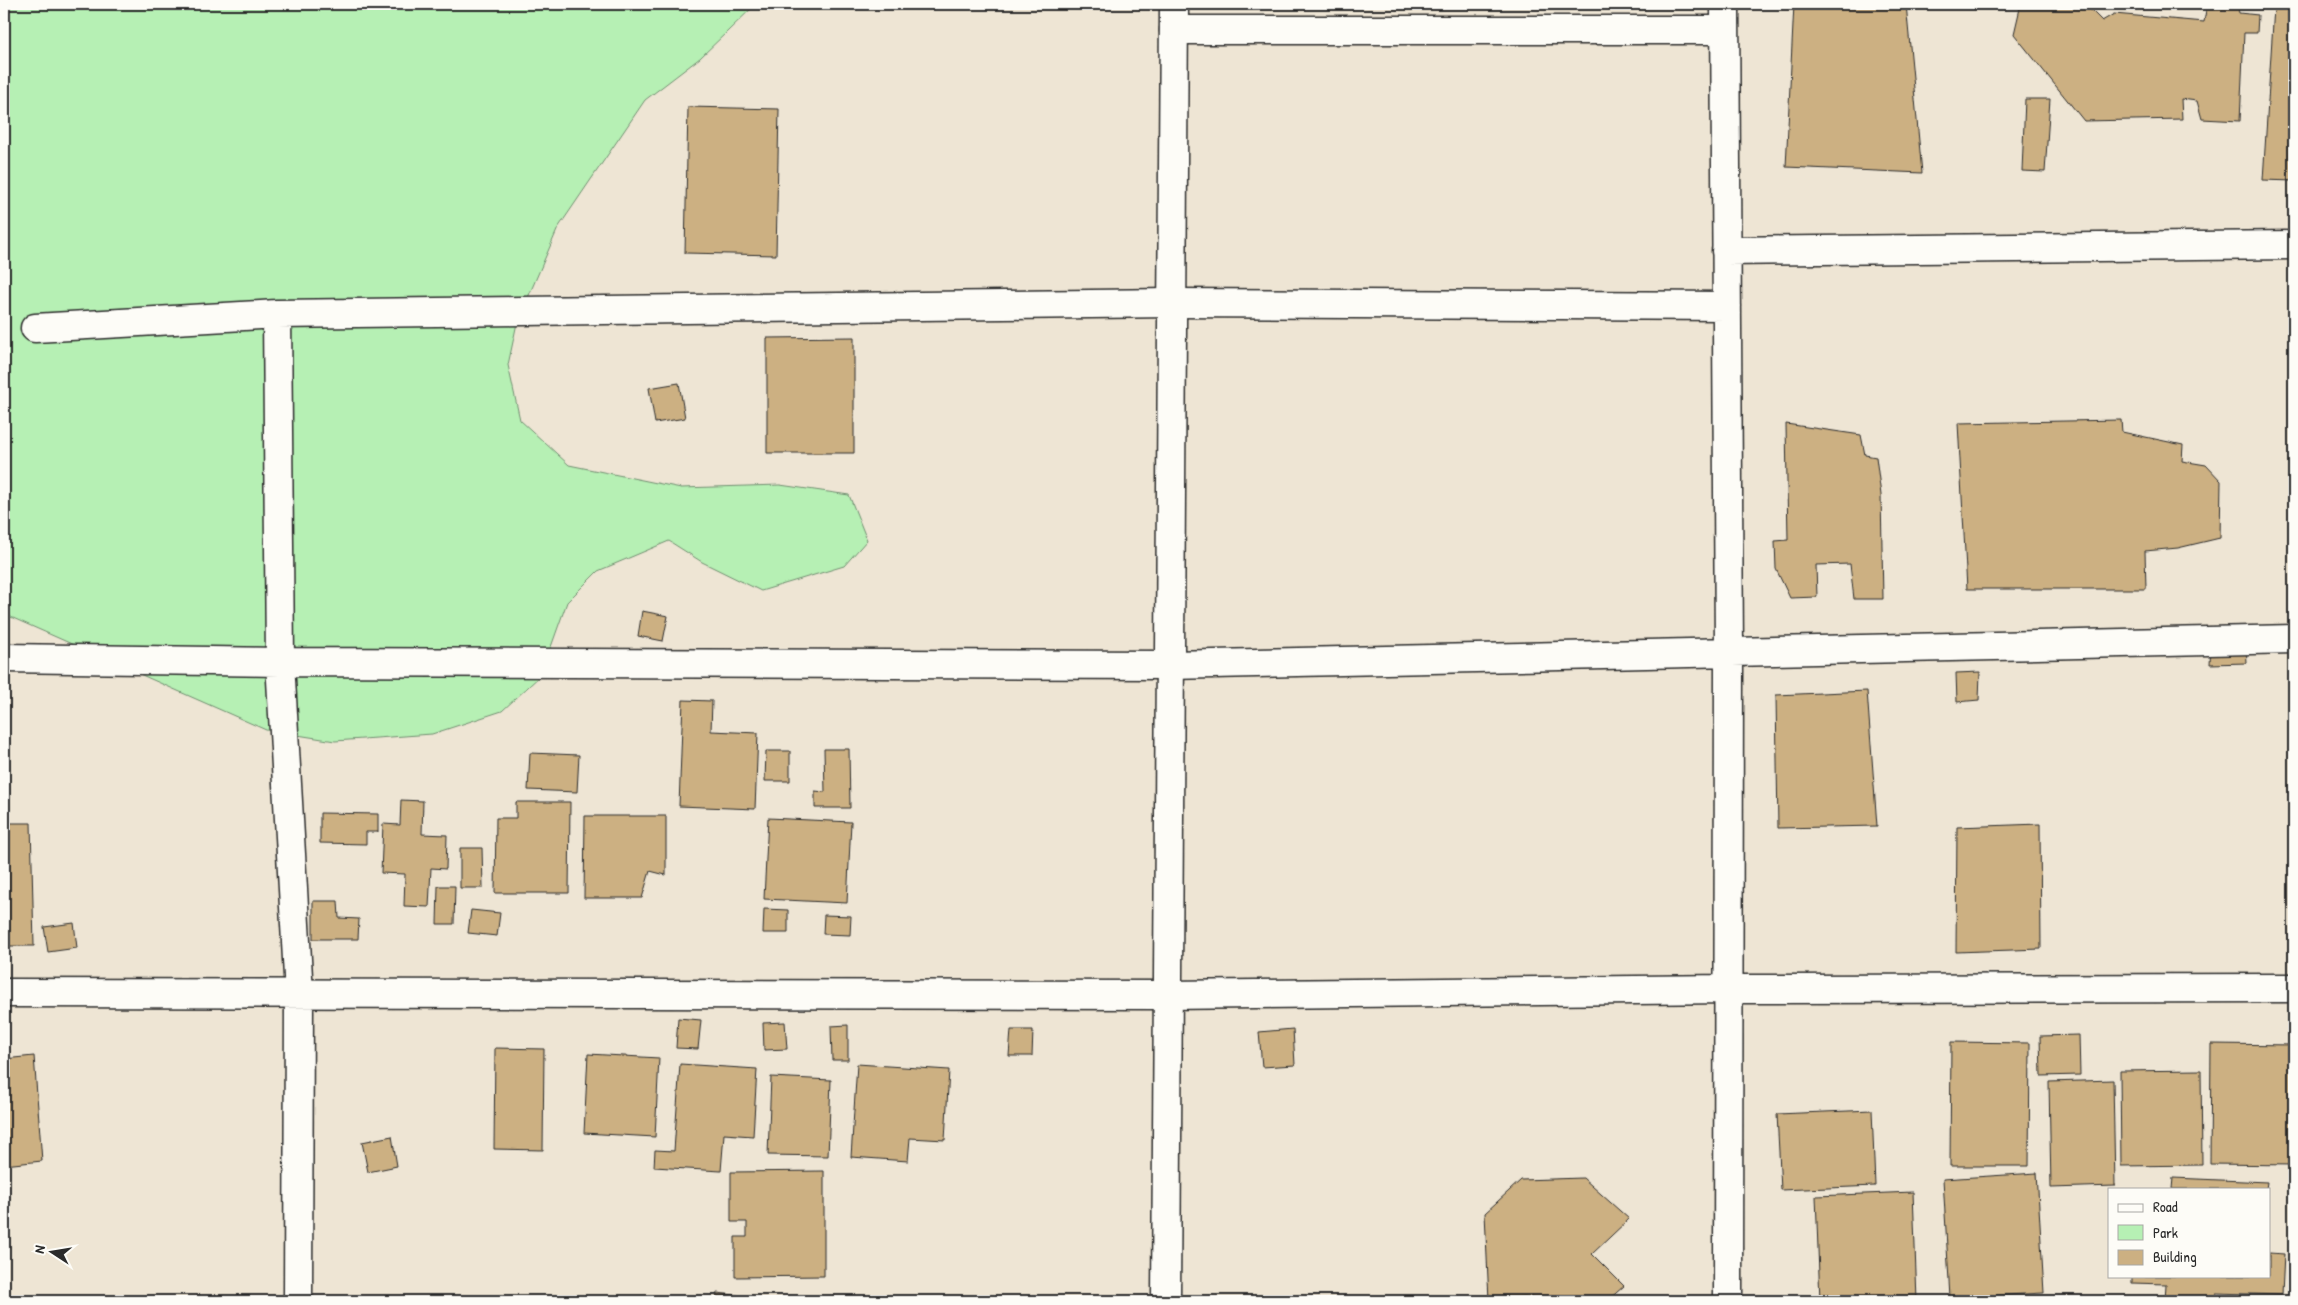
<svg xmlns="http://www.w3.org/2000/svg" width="2298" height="1305" font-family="'Patrick Hand',sans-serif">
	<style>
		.green { fill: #b6f0b4; stroke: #708e70 }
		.building { fill: #ccb082; stroke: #2b2b2b }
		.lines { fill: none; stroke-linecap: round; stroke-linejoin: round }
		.minor-casing { stroke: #2b2b2b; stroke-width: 31 }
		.tertiary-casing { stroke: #2b2b2b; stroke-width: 31 }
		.minor { stroke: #fdfcf7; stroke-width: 28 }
		.tertiary { stroke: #fdfcf7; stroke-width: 28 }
	</style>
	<rect width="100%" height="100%" fill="#eee5d4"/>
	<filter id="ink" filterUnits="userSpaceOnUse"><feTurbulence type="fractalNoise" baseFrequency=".02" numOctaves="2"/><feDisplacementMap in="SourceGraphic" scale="10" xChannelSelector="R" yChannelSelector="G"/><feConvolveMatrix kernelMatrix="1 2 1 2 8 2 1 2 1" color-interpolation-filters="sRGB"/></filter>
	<g filter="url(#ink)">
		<path class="green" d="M4 4H756L700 58 645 100 558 228 517 323 508 365 520 420 569 465 681 488 780 485 849 495 867 540 844 566 761 591 702 562 669 541 598 571 567 602 541 675 502 711 432 734 335 741 266 730 4 614Z"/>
		<path class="building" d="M1794 4H1906L1922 173 1786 167Z
			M1927 4H1970L1969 8 1927 6Z
			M2021 4H2085L2102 21 2114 14 2204 22 2207 4H2237L2239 13 2258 15 2257 33H2244L2240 121 2202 119 2197 101 2181 99 2182 119 2084 121 2014 34Z
			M2274 7H2294V181L2263 180Z
			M2025 99H2050L2045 172 2022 171Z
			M688 107 779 109 776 255 685 253Z
			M854 337V453H767V338Z
			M679 383 685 418 655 423 649 388Z
			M2121 420 2122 432 2183 445 2182 461 2206 465 2221 481 2220 538 2178 548 2145 551 2146 589H1967L1958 423Z
			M1786 424 1861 435 1865 455 1876 457 1881 495 1883 599H1854L1850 564 1816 565 1817 597 1790 598 1776 569 1775 541 1788 540Z
			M642 611 668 616 663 641 638 636Z
			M2211 643H2246L2247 663 2210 664Z
			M1980 672 1979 700 1957 702 1956 673Z
			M1867 691 1877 826 1778 828 1776 695Z
			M683 700 712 701 711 731 758 733 755 809 679 806Z
			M824 749H849L850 808H815V791L825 792Z
			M766 751H790V781H765Z
			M530 753 579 755 577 792 528 790Z
			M401 800 423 801 422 834 447 835 446 869 431 868 429 907 404 906 405 874 381 873 383 824 400 825Z
			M516 802H570L569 893H495L496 818H516Z
			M320 813 378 814V832H366V844L320 843Z
			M585 816H666V875L650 871 642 898H584Z
			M768 818 851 822 847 903 764 899Z
			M4 823H31L34 946H4Z
			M2040 824 2041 949 1956 952 1957 827Z
			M460 848H482L483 888H460Z
			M438 886H455L454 924H437Z
			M313 901H338L339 918 359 919 358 939H313Z
			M764 909 788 910V933H763Z
			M471 910 500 913 497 936 468 933Z
			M824 915 851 916 850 935 823 934Z
			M74 923 77 948 48 952 44 927Z
			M678 1018 701 1020 698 1049 676 1048Z
			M785 1022 787 1049 764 1050 763 1023Z
			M848 1025V1060H832L831 1026Z
			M1293 1029 1295 1065 1262 1067 1259 1032Z
			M1011 1030H1033L1032 1056H1009Z
			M2079 1035 2080 1075 2041 1076 2040 1036Z
			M1951 1042 2030 1043 2029 1166H1950Z
			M2211 1044 2294 1045V1165L2210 1164Z
			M495 1048 544 1049 543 1150 494 1149Z
			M588 1054 659 1058 655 1137 584 1133Z
			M34 1056 42 1161 4 1165V1059Z
			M680 1064 757 1069 753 1136 724 1134 721 1171 654 1167 655 1150 674 1151Z
			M857 1064 949 1070 945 1140 910 1138 908 1161 851 1157Z
			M2201 1070 2202 1165 2121 1166 2120 1071Z
			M771 1077 831 1080 828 1156 768 1155Z
			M2113 1080 2115 1186 2051 1188 2049 1082Z
			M1872 1110 1875 1186 1781 1190 1777 1114Z
			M392 1136 397 1166 368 1172 362 1142Z
			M824 1171V1276L735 1277V1237H747V1222H731V1172Z
			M2037 1173 2044 1293 1950 1298 1943 1179Z
			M1583 1178 1629 1219 1592 1254 1624 1286 1607 1301H1536L1532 1296 1489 1301 1485 1213 1521 1180Z
			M2173 1178 2267 1182 2266 1189H2172Z
			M1913 1192 1917 1301H1820L1816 1196Z
			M2269 1253 2284 1254 2282 1295 2216 1293 2215 1301H2165L2166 1284 2132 1283V1276H2269Z
			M717 1293 752 1297 751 1301H716Z"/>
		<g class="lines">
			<g class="minor-casing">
				<path id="minor" d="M1725 4 1729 651 1728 1301
					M1174 30H1725
					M1726 251 2294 245
					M35 328 277 314
					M4 658 280 662 1171 665 2294 639
					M4 993 1168 995 1729 989 2294 988
					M298 1301 299 994 280 662 277 314 1171 303 1727 306"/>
			</g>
			<g class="tertiary-casing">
				<path id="tertiary" d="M1166 1301 1174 4"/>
			</g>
			<use href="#minor" class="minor"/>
			<use href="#tertiary" class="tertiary"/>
		</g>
	</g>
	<rect width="2298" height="1305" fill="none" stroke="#fdfcf7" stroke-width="20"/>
	<rect x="10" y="10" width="2278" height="1285" fill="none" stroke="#2b2b2b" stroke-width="2" filter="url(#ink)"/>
	<rect x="2108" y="1188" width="162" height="90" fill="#fdfcf7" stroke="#a9a8a5"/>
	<rect x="2118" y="1204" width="25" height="8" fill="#fdfcf7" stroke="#a9a8a5"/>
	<text x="2153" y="1212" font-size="15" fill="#2b2b2b">Road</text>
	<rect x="2118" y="1225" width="25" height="15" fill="#b6f0b4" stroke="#a9a8a5"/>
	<text x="2153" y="1238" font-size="15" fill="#2b2b2b">Park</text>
	<rect x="2118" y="1250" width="25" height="15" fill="#ccb082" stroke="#a9a8a5"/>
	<text x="2153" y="1262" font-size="15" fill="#2b2b2b">Building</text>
	<g transform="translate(52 1252) rotate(282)" stroke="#fdfcf7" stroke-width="4" paint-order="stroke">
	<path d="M0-4L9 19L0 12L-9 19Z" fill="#2b2b2b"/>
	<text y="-8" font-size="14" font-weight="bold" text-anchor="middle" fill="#2b2b2b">N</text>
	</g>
</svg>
